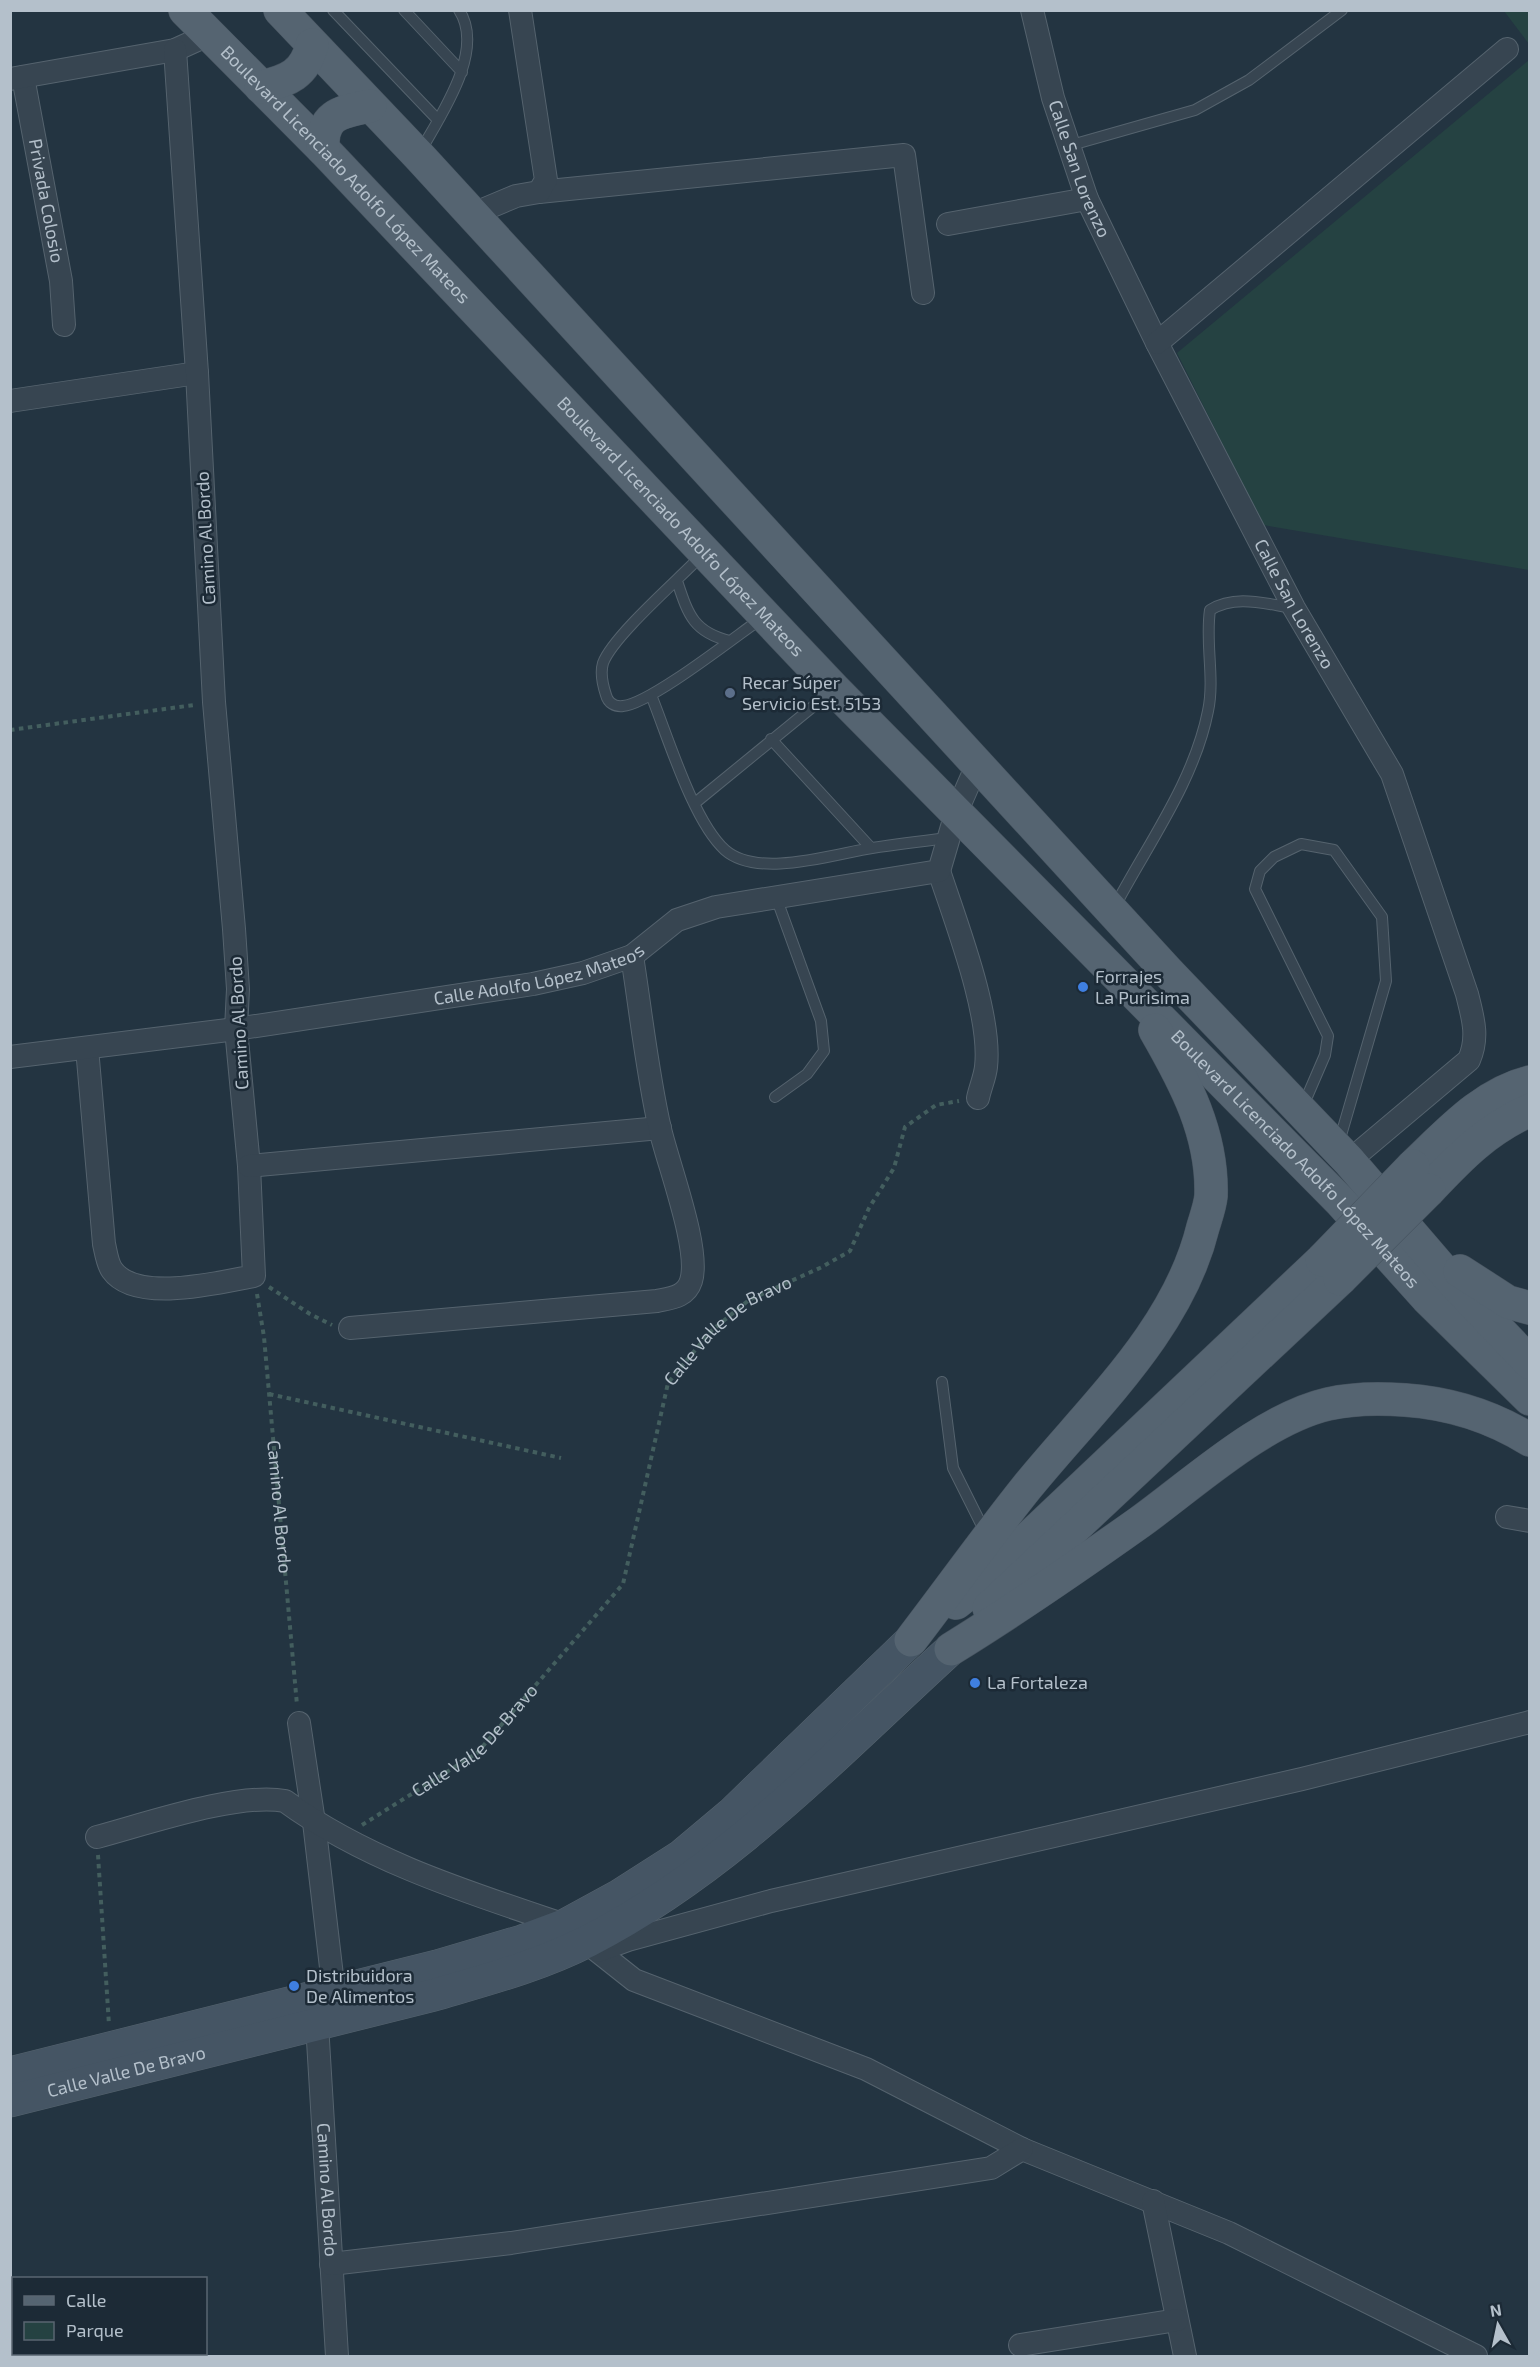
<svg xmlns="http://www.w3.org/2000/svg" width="1540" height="2367" font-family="'Exo 2',sans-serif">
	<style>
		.green { fill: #254242 }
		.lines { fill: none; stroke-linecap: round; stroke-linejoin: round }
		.service-casing { stroke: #55636e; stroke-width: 12 }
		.minor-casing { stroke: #55636e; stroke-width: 24 }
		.secondary-casing { stroke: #55636e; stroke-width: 33 }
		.primary-casing { stroke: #44515d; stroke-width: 34 }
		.path { stroke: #435e5e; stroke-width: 4; stroke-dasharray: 4.5 4.5; stroke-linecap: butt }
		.service { stroke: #374551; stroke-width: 10 }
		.minor { stroke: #374551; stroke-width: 22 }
		.secondary { stroke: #455564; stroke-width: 32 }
		.primary { stroke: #556471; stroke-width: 33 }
		.primary-bridge-casing { stroke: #44515d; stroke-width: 34; stroke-linecap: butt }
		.primary-bridge { stroke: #556471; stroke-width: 33 }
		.service-dot { fill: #5c6f8a; stroke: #1c2a36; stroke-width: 2 }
		.shop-dot { fill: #3f7fe0; stroke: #1c2a36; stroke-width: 2 }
		.labels { text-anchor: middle; stroke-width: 5; stroke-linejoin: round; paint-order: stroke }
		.street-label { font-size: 18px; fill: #b4c0cb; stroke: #1c2a36 }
		.poi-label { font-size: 18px; fill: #b4c0cb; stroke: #1c2a36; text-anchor: start }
	</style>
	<rect width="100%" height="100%" fill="#233441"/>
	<path class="green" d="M1504 11H1529V44Z
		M1529 60V570L1263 525 1177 353Z"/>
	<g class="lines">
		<g class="service-casing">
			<path id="service" d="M333 10 438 120
				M404 10 462 72
				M1068 146 1195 110 1249 80 1342 10
				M420 152C440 116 486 51 459 10
				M702 555C679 579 613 636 603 663 600 673 603 686 606 695 608 703 615 707 623 706 650 704 736 636 762 618
				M677 581C688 614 693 632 730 641
				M651 695C668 737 693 821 725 850 758 879 834 854 872 848 898 844 923 841 949 838
				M771 739 871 848
				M695 803 832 691
				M1114 908C1147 845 1194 782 1208 711 1215 678 1205 643 1210 610 1236 594 1265 604 1294 608
				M775 1097 807 1074 824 1051 821 1021 776 897
				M1303 1106 1325 1055 1328 1036 1255 889 1260 871 1274 857 1301 844 1334 850 1382 917 1386 981 1339 1142
				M942 1382 953 1468 985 1532"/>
		</g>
		<g class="minor-casing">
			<g id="minor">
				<path id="s3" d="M1032 10 1053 98 1087 199 1157 343 1294 608 1392 774 1467 994C1473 1018 1479 1037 1469 1060L1349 1161"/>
				<path id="s4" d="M23 77 61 281 64 325"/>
				<path d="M10 79 175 50 208 35"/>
				<path d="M539 192 904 155 923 293"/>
				<path d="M473 214 516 196 539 192 546 180 520 10"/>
				<path d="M948 224 1087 199"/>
				<path d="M1157 343 1507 49"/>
				<path d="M10 401 197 373"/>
				<path d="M939 871C956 923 992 1015 986 1067 985 1077 980 1088 978 1098"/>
				<path d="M87 1048 104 1244C106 1252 107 1263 112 1270 136 1304 221 1282 254 1276L249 1166 236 1029 238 989 234 929 214 702 197 373 175 50"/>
				<path id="s5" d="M10 1057 236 1029 533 984 583 973 632 956 677 920 716 907 939 871 956 813 977 765"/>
				<path d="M249 1166 660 1128"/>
				<path d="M350 1328 657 1301C671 1298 686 1297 691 1281 701 1250 668 1164 660 1129 647 1072 641 1013 632 956"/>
				<path d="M1507 1517 1530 1521"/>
				<path d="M299 1723 314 1822 334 1993"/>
				<path d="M97 1837C146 1824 238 1792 285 1801 367 1861 470 1893 565 1925"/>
				<path d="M586 1942 634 1980 866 2069 1022 2149 1229 2233 1476 2356"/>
				<path d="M598 1951 628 1940 771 1901 1302 1779 1530 1722"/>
				<path id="s6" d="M317 2024 337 2356"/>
				<path d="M1153 2201 1185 2356"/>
				<path d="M331 2264 511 2243 991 2168 1022 2149"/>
				<path d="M1020 2345 1177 2320"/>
			</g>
		</g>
		<g class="secondary-casing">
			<g id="secondary">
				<path d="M10 2073 437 1966 522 1941 565 1925 620 1895 681 1856 731 1814 911 1640"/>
				<path id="s7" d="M10 2101 434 1995C485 1980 539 1966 588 1941 728 1869 836 1754 951 1649"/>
			</g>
		</g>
		<g class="primary-casing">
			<g id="primary">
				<path id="s8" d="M185 10 323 149 834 689 1340 1201 1427 1298 1530 1399"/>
				<path d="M280 10 418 155 1168 972 1349 1161 1453 1282 1530 1363"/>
				<path d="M261 87C288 81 305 74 312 45"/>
				<path d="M323 149C321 114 341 112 370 106"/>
				<path d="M1413 1166C1448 1133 1482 1094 1530 1082"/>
				<path d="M1429 1190C1461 1156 1486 1130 1530 1110"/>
				<path d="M1460 1271 1508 1302 1530 1308"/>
				<path d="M956 1603 981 1583 1322 1260"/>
				<path d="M989 1608 1340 1279"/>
				<path d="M911 1640C950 1589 987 1537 1027 1487 1092 1407 1178 1330 1203 1227 1206 1217 1210 1206 1211 1196 1213 1134 1185 1082 1155 1030"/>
				<path d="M951 1649C1016 1609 1078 1566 1140 1522 1194 1483 1263 1419 1328 1404 1354 1398 1379 1398 1405 1400 1449 1403 1493 1417 1530 1440"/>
			</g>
		</g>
		<g class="path">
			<path d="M10 730 194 705"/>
			<path d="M269 1287 310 1314 332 1325"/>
			<path id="s1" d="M257 1294 264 1337 297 1705"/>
			<path d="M269 1394 561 1458"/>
			<path id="s2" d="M362 1825 477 1753 623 1584 668 1383 711 1331 749 1300 822 1267 850 1251 869 1208 894 1168 905 1127 936 1105 959 1101"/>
			<path d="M98 1855 109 2025"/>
		</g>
		<use href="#service" class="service"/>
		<use href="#minor" class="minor"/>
		<use href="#secondary" class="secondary"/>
		<use href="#primary" class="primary"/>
		<g class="primary-bridge-casing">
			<path id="primary-bridge" d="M1322 1260 1413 1166
				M1340 1279 1429 1190"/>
		</g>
		<use href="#primary-bridge" class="primary-bridge"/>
	</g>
	<circle class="service-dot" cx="730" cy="693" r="6"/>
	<g class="shop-dot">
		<circle cx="1083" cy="987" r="6"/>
		<circle cx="975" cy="1683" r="6"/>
		<circle cx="294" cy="1986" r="6"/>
	</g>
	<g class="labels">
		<g class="street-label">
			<text dy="6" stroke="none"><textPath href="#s3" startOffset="166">Calle San Lorenzo</textPath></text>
			<text dy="6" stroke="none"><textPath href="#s8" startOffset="230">Boulevard Licenciado Adolfo López Mateos</textPath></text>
			<text dy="6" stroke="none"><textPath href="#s4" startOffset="126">Privada Colosio</textPath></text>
			<text dy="6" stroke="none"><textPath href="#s8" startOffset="716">Boulevard Licenciado Adolfo López Mateos</textPath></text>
			<text transform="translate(206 538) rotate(-93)" y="6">Camino Al Bordo</text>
			<text dy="6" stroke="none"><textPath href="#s3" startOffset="652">Calle San Lorenzo</textPath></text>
			<text dy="6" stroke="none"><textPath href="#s5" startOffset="536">Calle Adolfo López Mateos</textPath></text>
			<text transform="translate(239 1023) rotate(-93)" y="6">Camino Al Bordo</text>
			<text dy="6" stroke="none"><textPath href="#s8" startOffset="1598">Boulevard Licenciado Adolfo López Mateos</textPath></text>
			<text dy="6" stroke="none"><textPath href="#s2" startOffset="646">Calle Valle De Bravo</textPath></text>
			<text dy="6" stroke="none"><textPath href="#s1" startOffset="214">Camino Al Bordo</textPath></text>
			<text dy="6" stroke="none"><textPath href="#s2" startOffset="142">Calle Valle De Bravo</textPath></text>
			<text dy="6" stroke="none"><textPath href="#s7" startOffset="120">Calle Valle De Bravo</textPath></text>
			<text dy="6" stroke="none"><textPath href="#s6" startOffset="166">Camino Al Bordo</textPath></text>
		</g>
		<g class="poi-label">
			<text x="742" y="689">Recar Súper<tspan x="742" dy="21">Servicio Est. 5153</tspan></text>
			<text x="1095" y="983">Forrajes<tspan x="1095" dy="21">La Purisima</tspan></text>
			<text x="987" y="1689">La Fortaleza</text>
			<text x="306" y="1982">Distribuidora<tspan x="306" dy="21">De Alimentos</tspan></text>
		</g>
	</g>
	<rect width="1540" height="2367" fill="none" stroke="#b4c0cb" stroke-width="24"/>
	<rect x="12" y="2277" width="195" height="78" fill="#1c2a36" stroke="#596672" stroke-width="1.5"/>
	<rect x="24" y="2296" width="30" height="9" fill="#556471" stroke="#596672" stroke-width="1.5"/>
	<text x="66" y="2307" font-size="18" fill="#b4c0cb">Calle</text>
	<rect x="24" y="2322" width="30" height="18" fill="#254242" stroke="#596672" stroke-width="1.5"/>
	<text x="66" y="2337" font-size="18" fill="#b4c0cb">Parque</text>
	<g transform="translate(1498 2325) rotate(351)" stroke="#1c2a36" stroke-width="4.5" paint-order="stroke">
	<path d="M0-4.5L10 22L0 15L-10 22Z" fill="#b4c0cb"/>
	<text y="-9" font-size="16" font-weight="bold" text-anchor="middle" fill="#b4c0cb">N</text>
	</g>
</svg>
